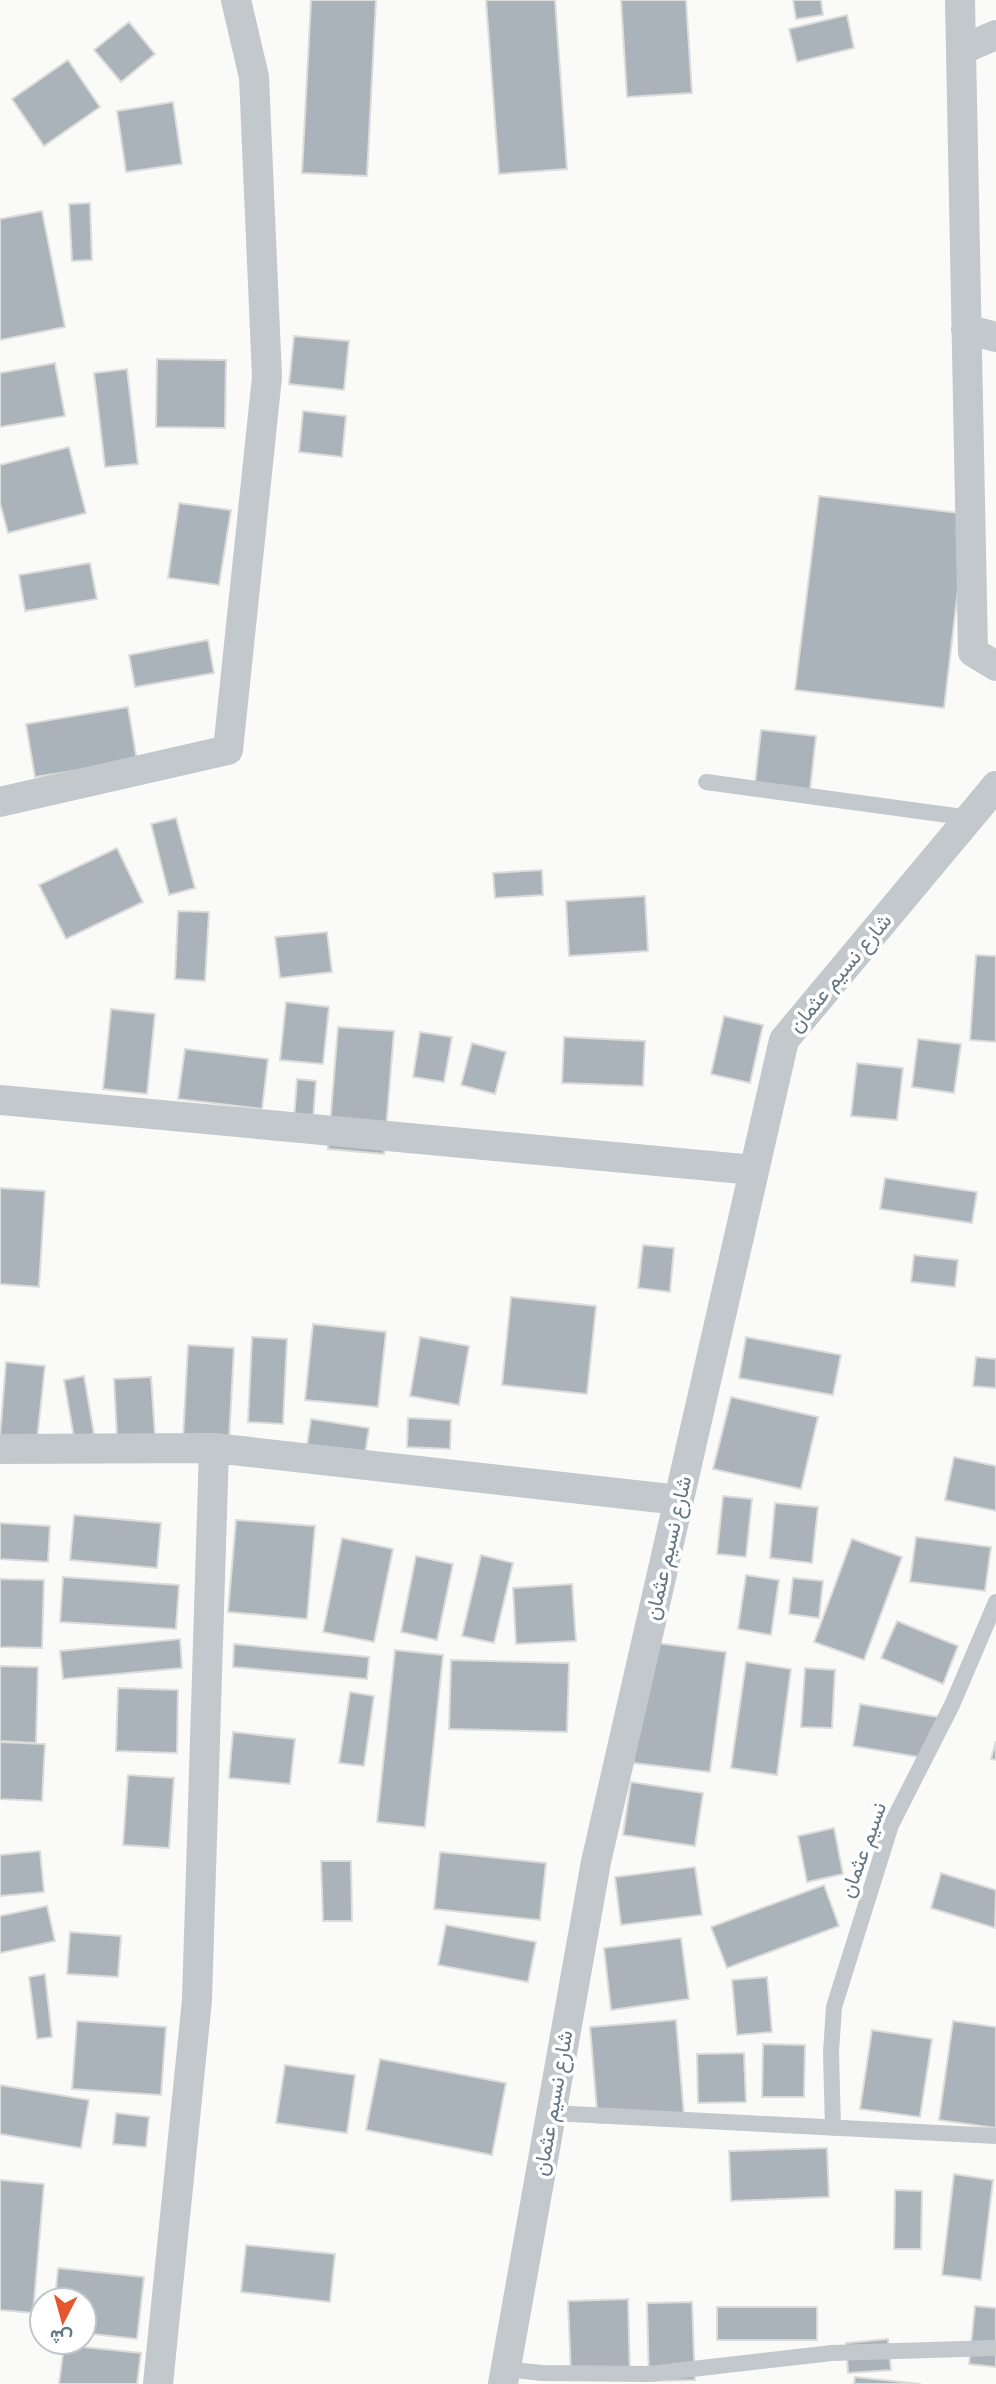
<svg xmlns="http://www.w3.org/2000/svg" width="996" height="2384" font-family="Karla,Vazirmatn,sans-serif">
	<style>
		.building { fill: #aab3b9; stroke: #dcdcda; stroke-width: 2 }
		.lines { fill: none; stroke-linecap: round; stroke-linejoin: round }
		.lane { stroke: #c3c8cc; stroke-width: 16 }
		.street { stroke: #c3c8cc; stroke-width: 30 }
		.labels { text-anchor: middle; stroke-width: 7; stroke-linejoin: round; paint-order: stroke }
		.street-label { font-size: 21px; fill: #657683; stroke: #fff }
	</style>
	<rect width="100%" height="100%" fill="#fafaf8"/>
	<path class="building" d="M311 0H376L367 176 302 173Z
		M486 0H555L567 169 499 174Z
		M621 0H686L692 93 627 97Z
		M793 0H821L823 15 796 19Z
		M847 15 854 48 797 62 789 29Z
		M129 22 155 54 121 82 94 50Z
		M68 60 100 107 44 146 12 99Z
		M173 102 182 164 126 172 117 111Z
		M90 203 92 260 72 261 69 204Z
		M42 211 65 327 0 340V219Z
		M294 336 349 341 344 390 289 384Z
		M157 359 226 360 225 428 156 427Z
		M55 363 65 416 0 427V373Z
		M127 369 138 464 105 467 94 373Z
		M303 411 346 416 342 457 299 452Z
		M69 447 86 513 8 533 0 503V465Z
		M819 496 967 514 944 708 795 690Z
		M179 503 231 510 219 585 168 578Z
		M90 563 97 599 25 611 19 575Z
		M208 640 214 673 135 687 129 655Z
		M128 707 137 761 35 777 26 724Z
		M761 730 816 736 810 790 755 784Z
		M176 818 195 888 169 895 151 824Z
		M117 848 143 902 66 939 39 885Z
		M542 870 543 895 495 898 493 873Z
		M645 896 648 951 569 956 566 901Z
		M178 911 209 912 205 981 175 979Z
		M327 932 332 972 280 978 275 937Z
		M976 955 996 956V1042L970 1040Z
		M286 1002 329 1007 323 1064 280 1060Z
		M111 1009 155 1014 147 1094 103 1089Z
		M724 1016 763 1025 750 1083 711 1074Z
		M338 1027 394 1031 384 1154 328 1149Z
		M420 1032 452 1037 444 1082 413 1077Z
		M564 1037 645 1041 643 1086 562 1083Z
		M918 1039 961 1044 954 1093 912 1087Z
		M472 1043 506 1052 495 1094 461 1085Z
		M185 1049 268 1059 262 1109 178 1099Z
		M857 1063 903 1068 897 1120 851 1116Z
		M297 1079 316 1081 312 1134 293 1133Z
		M885 1178 977 1192 972 1223 880 1209Z
		M0 1188 45 1191 39 1287 0 1284Z
		M643 1245 674 1248 670 1292 638 1288Z
		M914 1255 958 1260 955 1287 911 1282Z
		M511 1297 596 1306 587 1394 502 1385Z
		M313 1324 386 1332 378 1407 305 1400Z
		M252 1337 287 1339 283 1424 248 1422Z
		M420 1337 469 1346 459 1405 410 1396Z
		M746 1337 841 1355 833 1395 739 1378Z
		M188 1345 234 1348 228 1460 182 1458Z
		M976 1357 996 1359V1388L973 1386Z
		M6 1362 45 1366 37 1440 0 1436Z
		M84 1376 94 1434 74 1438 64 1380Z
		M151 1377 155 1435 117 1437 114 1379Z
		M731 1397 818 1417 801 1489 713 1469Z
		M408 1418 451 1420 450 1449 407 1447Z
		M311 1419 369 1428 363 1467 305 1458Z
		M954 1457 996 1466V1511L945 1500Z
		M723 1496 752 1499 746 1557 717 1554Z
		M775 1503 818 1507 812 1563 770 1558Z
		M74 1515 161 1523 157 1568 70 1560Z
		M236 1520 315 1526 307 1619 228 1612Z
		M0 1523 50 1526 48 1562 0 1559Z
		M916 1537 991 1547 985 1591 910 1582Z
		M342 1538 393 1549 374 1642 323 1632Z
		M852 1539 902 1557 864 1660 814 1642Z
		M481 1555 513 1563 494 1643 462 1636Z
		M416 1556 453 1564 437 1640 401 1632Z
		M746 1575 779 1580 771 1635 738 1629Z
		M63 1577 179 1585 176 1629 60 1622Z
		M793 1578 823 1581 819 1618 789 1614Z
		M0 1579 44 1580 42 1648 0 1647Z
		M572 1584 576 1641 516 1644 513 1588Z
		M897 1621 958 1646 943 1684 881 1658Z
		M180 1639 182 1668 63 1679 60 1651Z
		M649 1642 726 1652 710 1772 633 1763Z
		M234 1644 369 1657 367 1679 233 1667Z
		M395 1650 443 1655 425 1827 377 1822Z
		M451 1660 569 1663 567 1732 449 1729Z
		M746 1662 791 1669 777 1775 731 1768Z
		M0 1666 38 1667 36 1743 0 1741Z
		M805 1668 835 1670 832 1728 801 1727Z
		M118 1688 178 1690 177 1753 116 1751Z
		M350 1692 374 1696 364 1766 339 1763Z
		M860 1704 938 1717 931 1759 853 1746Z
		M233 1732 295 1739 290 1784 229 1778Z
		M996 1741V1760L991 1759Z
		M0 1742 45 1744 42 1801 0 1799Z
		M128 1775 174 1778 169 1848 123 1845Z
		M631 1782 703 1793 695 1846 623 1835Z
		M834 1828 843 1874 807 1882 798 1836Z
		M40 1851 44 1892 0 1896V1855Z
		M440 1852 546 1863 540 1920 434 1909Z
		M321 1861H351L352 1921H323Z
		M695 1867 702 1915 621 1925 615 1877Z
		M941 1873 996 1890 995 1928 931 1908Z
		M824 1885 839 1926 727 1968 711 1927Z
		M47 1906 55 1941 0 1953V1916Z
		M446 1925 536 1942 528 1982 438 1965Z
		M70 1932 121 1936 118 1977 67 1974Z
		M681 1938 689 1999 611 2010 604 1948Z
		M45 1974 52 2037 37 2039 29 1977Z
		M767 1977 772 2032 737 2035 732 1980Z
		M676 2020 684 2116 598 2123 590 2027Z
		M77 2021 166 2027 161 2095 72 2089Z
		M953 2021 996 2027V2128L939 2120Z
		M872 2030 932 2039 920 2117 860 2109Z
		M763 2044 805 2045 804 2097H762Z
		M744 2053 746 2102 698 2103 697 2054Z
		M380 2059 506 2083 492 2155 366 2130Z
		M285 2065 355 2075 347 2133 276 2123Z
		M0 2085 89 2100 81 2148 0 2134Z
		M116 2113 149 2117 146 2147 113 2144Z
		M827 2148 829 2197 731 2201 729 2151Z
		M954 2174 993 2180 981 2280 942 2275Z
		M0 2180 44 2184 33 2313 0 2310Z
		M895 2190 922 2191 921 2249H894Z
		M246 2245 335 2254 330 2302 241 2292Z
		M58 2268 144 2277 137 2339 84 2333V2300H55Z
		M628 2299 630 2375 571 2377 568 2301Z
		M692 2302 695 2380 649 2381 647 2303Z
		M975 2306 996 2308V2367L969 2364Z
		M717 2307H817V2340H717Z
		M888 2339 891 2370 848 2373 846 2343Z
		M64 2345 141 2353 137 2384H59Z
		M855 2377 921 2384H854Z"/>
	<g class="lines">
		<path class="lane" d="M706 782 970 818
			M552 2113 996 2136
			M833 2128 831 2052 834 2007 891 1825 952 1705 996 1602
			M506 2369 542 2373 649 2374 832 2353 996 2348"/>
		<path class="street" d="M960 0 973 652 996 666
			M961 50 996 35
			M966 329 996 337
			M0 802 228 750 267 377 254 77 236 0
			M0 1100 754 1170
			M0 1449 214 1448 679 1500
			M158 2384 197 2000 214 1448
			M503 2384 596 1862 784 1040 996 786"/>
	</g>
	<g class="labels">
		<g class="street-label">
			<text transform="translate(840 973) rotate(-50)" y="7">شارع نسيم عثمان</text>
			<text transform="translate(668 1548) rotate(-77)" y="7">شارع نسيم عثمان</text>
			<text transform="translate(863 1850) rotate(-70)" y="7">نسيم عثمان</text>
			<text transform="translate(553 2103) rotate(-80)" y="7">شارع نسيم عثمان</text>
		</g>
	</g>
	<g transform="translate(63 2321) rotate(186)"><circle r="33" fill="#ffffff" stroke="#c1c8cd" stroke-width="2"/>
	<path d="M0-5L12 26L0 18L-12 26Z" fill="#e4572e"/>
	<text y="-10" font-size="19" font-weight="bold" text-anchor="middle" fill="#657683">ش</text>
	</g>
</svg>
